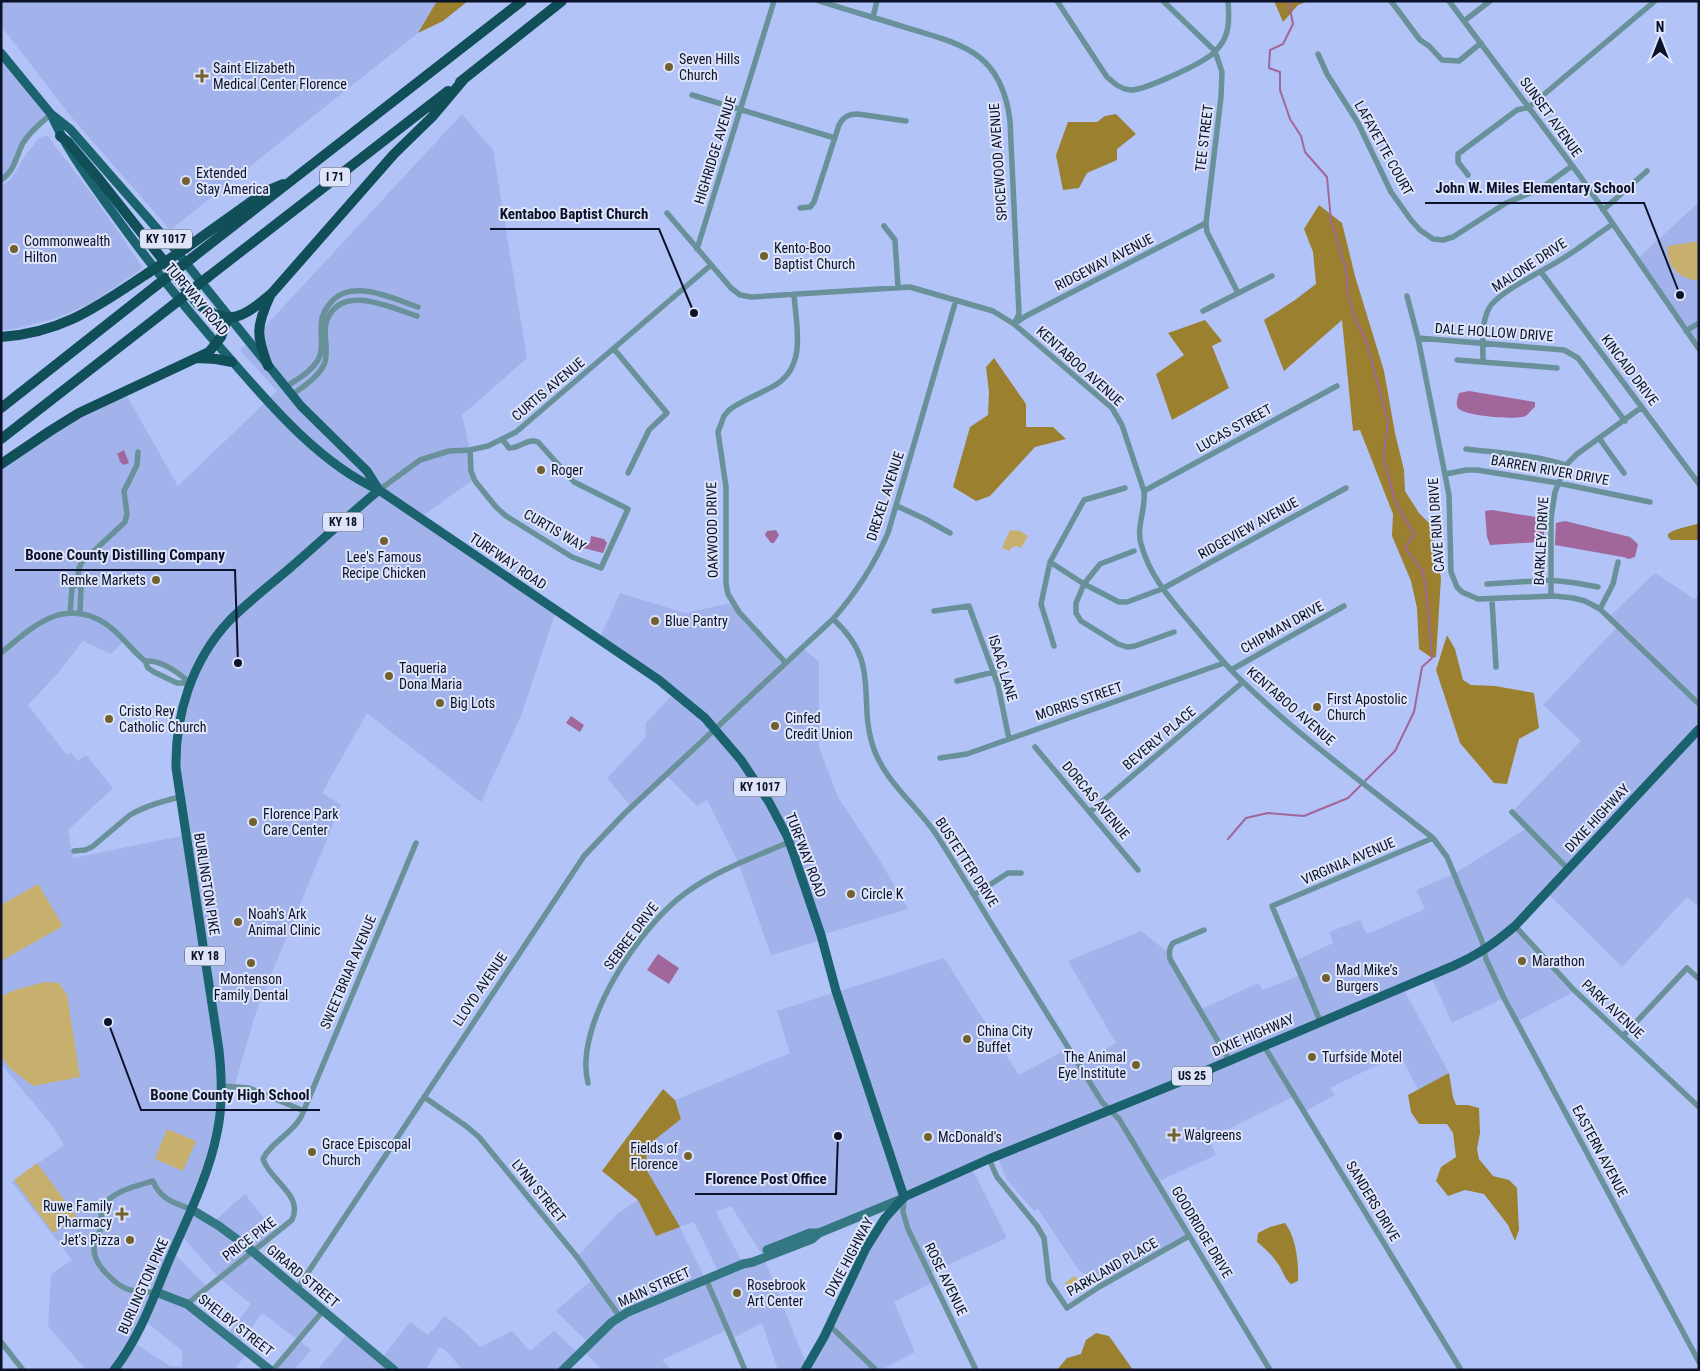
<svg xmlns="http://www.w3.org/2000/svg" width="1700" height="1371" font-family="'Roboto Condensed',sans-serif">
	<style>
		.built { fill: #a2b3ec; fill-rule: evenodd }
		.green { fill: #c7b06e }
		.forest { fill: #9b8030 }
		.water { fill: #a1669a }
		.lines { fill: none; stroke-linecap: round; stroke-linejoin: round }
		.stream { stroke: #a1669a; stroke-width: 2 }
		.street { stroke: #689199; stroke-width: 5.5 }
		.secondary { stroke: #337783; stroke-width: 9 }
		.primary { stroke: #1a626d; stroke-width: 9 }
		.highway { stroke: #104e58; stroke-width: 10 }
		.highway-bridge { stroke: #104e58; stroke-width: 10 }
		.poi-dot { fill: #72612f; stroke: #dee5fa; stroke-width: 2 }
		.labels { text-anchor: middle; stroke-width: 4; stroke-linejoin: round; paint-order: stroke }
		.shield { fill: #dee5fa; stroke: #4b5168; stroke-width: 1 }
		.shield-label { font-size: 12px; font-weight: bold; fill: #0c1229 }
		.poi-label { font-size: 14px; fill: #0c1229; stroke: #dee5fa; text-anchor: start }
		.street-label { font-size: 14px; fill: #0c1229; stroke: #dee5fa }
		.leader { fill: none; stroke: #0c1229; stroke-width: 2 }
		.callout-dot { fill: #0c1229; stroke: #dee5fa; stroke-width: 2 }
		.callout-label { font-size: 15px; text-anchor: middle; font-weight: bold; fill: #0c1229; stroke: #dee5fa; stroke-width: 4; stroke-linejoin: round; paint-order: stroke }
	</style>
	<rect width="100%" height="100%" fill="#b2c3f8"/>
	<path class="built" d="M1 1H437L418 33 170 230 73 119 1 26Z
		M1 53 51 114 30 133 16 162 1 180Z
		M462 114 493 150 527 358 462 415 470 450 474 479 420 518 556 611 521 716 481 802 367 713 322 793 341 805 257 1009 234 1087 222 1086 220 1116 191 1209 213 1222 245 1194 276 1234 252 1251 323 1311 299 1340 311 1350 294 1370H273L298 1340 262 1313 239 1345 248 1352 234 1370H86L48 1326 51 1274 72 1260 12 1182 64 1145 54 1128 1 1064V464L124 391 178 486 277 391 240 350 258 334ZM83 641 111 654 124 641 145 661 153 660 190 683 176 768 186 835 73 858 68 830 113 788 86 755 78 761 71 753 67 755 28 705 58 673ZM181 1235 219 1278 251 1304 227 1335 187 1304 207 1287 173 1252ZM144 1320 182 1351V1367L170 1366 133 1342Z
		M47 135 95 198 143 268 91 303 60 317 19 328 1 330V187L11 179 27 153 39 138Z
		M1699 202V349L1637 259Z
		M1655 573 1694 599 1699 596V907L1687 897 1622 967 1547 893 1516 926 1575 991 1517 1022 1504 998 1452 1023 1431 976 1403 988 1449 1073 1418 1090 1400 1054 1330 1088 1335 1095 1304 1112 1295 1096 1209 1139 1216 1155 1157 1182 1189 1236 1099 1287 1078 1269 1038 1209 1034 1211 1007 1180 997 1156 971 1167 1007 1238 930 1273 934 1282 894 1302 915 1352 881 1370H778L762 1323 731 1339 727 1330 662 1360 672 1370H602L583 1350 589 1344 556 1311 593 1279 577 1257 618 1213 638 1200 656 1236 646 1169 647 1146 681 1119 675 1100 790 1053 777 1011 944 958 1019 1075 1069 1048 1079 1065 1116 1043 1068 961 1141 931 1169 953 1200 1010 1258 983 1263 990 1300 975 1295 961 1333 943 1329 932 1360 920 1367 934 1425 909 1416 890 1454 874 1527 828 1512 812 1581 741 1543 705 1617 627 1608 618ZM731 1206 761 1253 894 1207 847 1285 807 1366 764 1258 743 1264 716 1212ZM694 1222 719 1273 705 1279 680 1227Z
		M620 593 685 613 732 603 786 663 803 648 819 662V747L838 797 880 861 908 909 821 935 822 940 771 955 739 864 707 800 697 806 666 775 631 807 607 778 645 738 646 723 675 692 599 640Z
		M445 1316 464 1331 480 1347 512 1331 530 1351 554 1331 579 1354 563 1370H463L445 1350 439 1347 426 1370H317L349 1332 381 1359 410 1322 428 1335Z"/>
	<path class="green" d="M1699 241V281C1677 277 1668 269 1667 246Z
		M1010 530 1020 531 1028 536 1021 548 1016 546 1011 548 1010 551 1002 548Z
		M38 884 63 926 1 961V905Z
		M45 982 59 983 67 995 80 1077 33 1086 11 1069 1 1057V996L15 990Z
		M167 1129 196 1141 183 1171 155 1159Z
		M37 1163 76 1216 53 1233 14 1180Z
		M1075 1276 1081 1284 1071 1291 1065 1283Z"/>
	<path class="forest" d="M437 1H468L443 21 418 33Z
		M1274 1H1309L1298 5 1283 22Z
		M1116 114 1136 134 1117 149V160L1087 173 1079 188 1063 190 1056 155 1068 122H1097L1105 116Z
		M1319 205 1342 223 1355 276 1384 371 1395 433 1404 470 1405 491 1419 513 1430 524 1441 578 1436 657 1432 658 1419 649 1417 608 1411 581 1392 536 1393 514 1360 430 1353 431 1342 320 1284 371 1264 320 1295 300 1316 284 1313 252 1304 229Z
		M1205 320 1222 341 1212 346 1229 388 1172 420 1156 374 1184 355 1168 333Z
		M994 358 1026 404V427H1053L1066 439 1035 447 990 496 976 501 953 487 970 427 988 415 989 392 986 367Z
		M1699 523V540H1671L1668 537V534C1675 528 1689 527 1699 523Z
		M1447 635 1455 649 1463 680 1471 685 1495 686 1534 693 1539 728 1519 739 1507 784 1494 783 1460 743 1436 670Z
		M1449 1073 1453 1097 1456 1105H1468L1479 1108 1480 1133 1477 1149 1479 1159 1493 1176 1509 1180 1517 1188 1519 1230 1515 1241 1508 1225 1484 1194 1465 1190 1448 1196 1436 1181 1441 1167 1456 1157 1453 1133 1447 1124H1419L1411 1112 1408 1095Z
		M663 1089 675 1100 681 1119 647 1146 646 1169 680 1227 656 1236 638 1200 602 1171Z
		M1285 1223C1296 1237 1299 1263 1298 1281L1291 1284C1285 1279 1284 1274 1280 1267 1274 1257 1266 1249 1257 1242L1258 1233 1270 1227Z
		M1096 1333 1109 1336 1133 1370H1057L1067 1358 1081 1354 1086 1340Z"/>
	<path class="water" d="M1469 391 1535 402V407C1532 409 1529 413 1527 415 1520 421 1463 416 1458 408 1455 404 1458 397 1459 393Z
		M124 450 129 463 124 465 120 462 119 458 117 454Z
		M1492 510 1536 517 1544 523V540L1540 542 1490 545 1487 537 1485 511Z
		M1565 521 1630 537 1638 544 1635 557 1629 559 1623 557 1555 545 1556 523Z
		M776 530 779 535 774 543H771L765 535 767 531Z
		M591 536 604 539 607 543 603 553 583 548 584 542 590 543Z
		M571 716 584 725 580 732 566 723Z
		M658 954 679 968 669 984 647 970Z"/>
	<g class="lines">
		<path class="stream" d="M1287 1 1289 4 1293 24 1283 44 1270 50 1269 68 1280 72V90L1290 119 1301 136 1305 152 1327 177 1331 221 1346 269 1348 295 1354 316 1367 343 1388 422 1383 457 1395 501 1414 534 1405 548 1423 572 1427 595 1432 658 1422 667 1414 712 1395 751 1365 781
			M1228 839 1246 818 1268 813 1304 816 1348 798 1361 785"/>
		<path class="street" d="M819 1C847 10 876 18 904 27 962 44 1002 52 1010 121L1019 314 1014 324
			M1057 1 1107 77C1114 83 1120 89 1130 90 1143 91 1193 67 1205 59 1211 56 1218 49 1222 43 1230 31 1229 15 1228 1
			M1163 1 1215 51 1222 72 1221 97 1206 223 1207 232 1238 293
			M1391 1 1420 40 1429 46 1442 60 1459 61 1481 43
			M1449 1 1580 176 1699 349
			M873 17 877 1
			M1464 21 1490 1
			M1318 54 1327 74 1358 123 1391 192 1411 220 1420 230 1433 239 1443 240 1453 237 1506 203 1540 189 1572 166
			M692 95 835 138
			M1468 175 1458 162V154L1517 110 1529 107 1655 1
			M1 180C15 171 16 156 23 143 30 131 41 123 51 114
			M800 208 810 207 814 202 839 125C844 116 849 114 858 114L906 121
			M1603 210 1647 171
			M667 213 731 288 740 295 751 297 910 287 993 311 1014 324 1112 408 1122 425 1144 491C1146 509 1136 527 1141 544 1150 577 1171 600 1193 626 1209 645 1225 665 1243 682 1302 739 1369 787 1433 838L1447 857 1482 941 1486 959 1504 998 1699 1362
			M884 226 895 240 898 287
			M697 249 774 1
			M1541 272 1699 484
			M1407 296 1418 338 1449 495 1451 572 1457 587 1462 592 1478 599 1554 596 1573 598 1585 601 1600 609 1699 704
			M1203 311 1272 276
			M1014 324 1026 316 1206 223
			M1686 331 1699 323
			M1418 338 1564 350 1578 358 1625 421
			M614 349 667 413 649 430 628 473
			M1457 360 1557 368
			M1483 361C1483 345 1481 323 1489 308 1498 292 1545 270 1562 259 1580 248 1596 235 1613 224
			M286 387C297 379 311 372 318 360 325 348 319 332 322 318 324 311 329 304 334 299 356 280 394 299 418 307
			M293 394C304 386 320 376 325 362 329 348 322 333 327 320 342 283 391 308 417 316
			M1599 438 1624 473
			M1466 449C1499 453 1534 455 1566 465
			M470 450 471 471 475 481 496 507 506 516 572 557 601 568 628 509 574 482 538 442C527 438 520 448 509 448L503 440
			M1446 474 1466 470H1477L1558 483 1650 502
			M379 490 420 460 449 451 470 450 488 446 516 432 711 265
			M1144 491 1337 386
			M897 506 925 519 950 533
			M1134 551 1100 564 1084 584 1076 603V613L1081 621 1118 644 1127 647 1135 646 1174 632
			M1050 562 1084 584 1119 602H1127L1162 589 1346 488
			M77 583 81 588 80 614
			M1487 584 1550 580 1576 583 1598 587
			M1551 596V518L1555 492 1566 465 1577 454 1642 407
			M1492 600 1496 667
			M1600 609 1613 584 1618 562
			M934 611 969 606 998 685 1009 739
			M70 613 72 588 77 583 79 568 82 562 125 522 127 514 124 491 137 465 138 452
			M833 619C884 665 855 700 875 752 888 784 917 806 936 834 956 865 975 897 994 928 1030 986 1066 1044 1102 1102L1119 1119 1270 1370
			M1054 646 1041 604 1050 562 1084 500 1125 488
			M1 653C32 627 64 596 106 624 121 634 131 650 145 661L148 668 154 672 177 683H190
			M145 661C161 660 178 672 190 683
			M786 663 739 612 728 594 726 584V487L718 432 724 416 729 410C744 399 761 394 777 384 807 364 796 325 794 294
			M1231 670 1344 606
			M957 681 994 672
			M1035 747 1138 870
			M940 758 967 754 1224 663
			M1090 812 1243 682
			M1512 812 1568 869
			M74 851 85 850 92 847 130 815C145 806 163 801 180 797
			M974 895 1008 873H1021
			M1515 926 1575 991 1699 1107
			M1204 930 1173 943C1169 948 1169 952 1170 959L1229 1060
			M1320 1021 1272 906 1433 838
			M1623 1036 1687 968 1699 979
			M1264 1046 1461 1370
			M588 1083C573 1025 641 924 687 892 717 870 755 857 789 842
			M222 1086 249 1088 304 1111
			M424 1097 466 1126 479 1137 577 1257 620 1317
			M989 1159 997 1177 1037 1226 1044 1238 1049 1281 1067 1308 1099 1287 1189 1236
			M904 1197 903 1212 908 1229 976 1370
			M706 1279 745 1370
			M297 1289 584 856 624 814 833 619C856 593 874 565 888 533L956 300
			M156 1292C132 1293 121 1290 105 1272 97 1264 93 1256 94 1245 95 1239 98 1236 100 1231 103 1223 102 1216 100 1208 114 1191 132 1187 153 1181 160 1199 174 1203 191 1209
			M187 1304 292 1220C304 1195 270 1181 263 1159 271 1142 292 1134 301 1117L416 843
			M829 1325 876 1370
			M1 1342 23 1370
			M273 1370 323 1311"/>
		<path class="secondary" d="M191 1209 219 1226 246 1246 394 1370
			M767 1250 810 1233H819
			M156 1292 187 1304 270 1370
			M563 1370 612 1322 628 1312 743 1264 753 1262 812 1239 819 1233 904 1198"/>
		<path class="primary" d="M1 53 51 114 70 129 173 247 301 406 367 471 379 490
			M51 114C66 149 89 179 111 210 149 263 189 313 232 361 272 407 322 465 379 490L659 680 705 718 741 760 769 802 787 836 794 855 821 935 836 991 904 1197
			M114 1370C139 1338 152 1301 167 1265 185 1222 208 1179 217 1133 223 1106 222 1078 219 1050L176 768C175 714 192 661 229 621 248 602 270 585 290 568 320 542 349 515 379 490
			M805 1370 824 1337 866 1248 885 1218 904 1197 989 1159 1177 1083 1453 966C1478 955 1495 943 1515 926L1699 729"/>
		<path class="highway" d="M460 82 562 1
			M60 136 68 142 99 179 197 303C229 329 245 316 272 293L394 154 432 117 464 79
			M186 248 266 191 283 184
			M192 258 522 1
			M208 277 448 91
			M1 337C63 333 98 306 148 273
			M197 358 216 359 232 362
			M268 366C256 336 256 326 270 296
			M1 408 157 285
			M1 439 173 305
			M1 464 50 431 79 413 209 352 221 337 228 317"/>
		<path class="highway-bridge" d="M148 273 186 248
			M157 285 192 258
			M173 305 208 277"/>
	</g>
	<g class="poi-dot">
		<circle cx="669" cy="67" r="5"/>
		<path d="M199.5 68.5h5v5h5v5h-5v5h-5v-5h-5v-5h5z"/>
		<circle cx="186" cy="181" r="5"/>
		<circle cx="14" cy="249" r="5"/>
		<circle cx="764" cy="256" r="5"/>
		<circle cx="541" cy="470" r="5"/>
		<circle cx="384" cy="541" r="5"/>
		<circle cx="156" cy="580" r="5"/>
		<circle cx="655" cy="621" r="5"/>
		<circle cx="389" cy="676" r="5"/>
		<circle cx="440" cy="703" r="5"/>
		<circle cx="1317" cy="707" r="5"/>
		<circle cx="109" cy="719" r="5"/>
		<circle cx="775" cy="726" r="5"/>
		<circle cx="253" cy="822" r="5"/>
		<circle cx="851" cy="894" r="5"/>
		<circle cx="238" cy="922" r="5"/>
		<circle cx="1522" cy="961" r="5"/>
		<circle cx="251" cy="963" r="5"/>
		<circle cx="1326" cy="978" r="5"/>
		<circle cx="967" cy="1039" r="5"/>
		<circle cx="1312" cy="1057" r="5"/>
		<circle cx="1136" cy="1065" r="5"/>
		<path d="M1171.5 1127.5h5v5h5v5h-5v5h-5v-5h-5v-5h5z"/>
		<circle cx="928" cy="1137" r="5"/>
		<circle cx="312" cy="1152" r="5"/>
		<circle cx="688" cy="1156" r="5"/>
		<path d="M119.5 1206.5h5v5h5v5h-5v5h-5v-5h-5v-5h5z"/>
		<circle cx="130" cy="1240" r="5"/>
		<circle cx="737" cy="1293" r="5"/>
	</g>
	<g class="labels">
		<g class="shield">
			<rect x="320" y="167.5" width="30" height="19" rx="4"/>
			<rect x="140" y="229.5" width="52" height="19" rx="4"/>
			<rect x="323" y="512.5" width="40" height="19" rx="4"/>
			<rect x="734" y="777.5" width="52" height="19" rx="4"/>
			<rect x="185" y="946.5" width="40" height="19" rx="4"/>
			<rect x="1172" y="1066.5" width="40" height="19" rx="4"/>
		</g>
		<g class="shield-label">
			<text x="335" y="181">I 71</text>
			<text x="166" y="243">KY 1017</text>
			<text x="343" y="526">KY 18</text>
			<text x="760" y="791">KY 1017</text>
			<text x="205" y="960">KY 18</text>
			<text x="1192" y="1080">US 25</text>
		</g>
		<g class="poi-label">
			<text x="679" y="64">Seven Hills<tspan x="679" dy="16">Church</tspan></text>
			<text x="213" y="73">Saint Elizabeth<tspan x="213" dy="16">Medical Center Florence</tspan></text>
			<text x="196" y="178">Extended<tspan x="196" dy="16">Stay America</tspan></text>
			<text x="24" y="246">Commonwealth<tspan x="24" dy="16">Hilton</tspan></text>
			<text x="774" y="253">Kento-Boo<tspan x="774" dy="16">Baptist Church</tspan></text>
			<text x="551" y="475">Roger</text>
			<text x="384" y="562" text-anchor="middle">Lee's Famous<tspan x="384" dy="16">Recipe Chicken</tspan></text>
			<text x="146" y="585" text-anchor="end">Remke Markets</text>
			<text x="665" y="626">Blue Pantry</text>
			<text x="399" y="673">Taqueria<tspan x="399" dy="16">Dona Maria</tspan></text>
			<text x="1327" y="704">First Apostolic<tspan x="1327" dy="16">Church</tspan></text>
			<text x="450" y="708">Big Lots</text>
			<text x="119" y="716">Cristo Rey<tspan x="119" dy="16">Catholic Church</tspan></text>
			<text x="785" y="723">Cinfed<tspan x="785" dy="16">Credit Union</tspan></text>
			<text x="263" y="819">Florence Park<tspan x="263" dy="16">Care Center</tspan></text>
			<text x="861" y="899">Circle K</text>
			<text x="248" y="919">Noah's Ark<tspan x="248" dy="16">Animal Clinic</tspan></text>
			<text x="1532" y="966">Marathon</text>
			<text x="1336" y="975">Mad Mike’s<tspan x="1336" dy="16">Burgers</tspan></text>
			<text x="251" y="984" text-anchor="middle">Montenson<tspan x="251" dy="16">Family Dental</tspan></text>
			<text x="977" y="1036">China City<tspan x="977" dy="16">Buffet</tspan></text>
			<text x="1126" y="1062" text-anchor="end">The Animal<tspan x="1126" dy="16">Eye Institute</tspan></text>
			<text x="1322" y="1062">Turfside Motel</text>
			<text x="1184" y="1140">Walgreens</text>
			<text x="938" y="1142">McDonald's</text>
			<text x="322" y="1149">Grace Episcopal<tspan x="322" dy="16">Church</tspan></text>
			<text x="678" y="1153" text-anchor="end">Fields of<tspan x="678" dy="16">Florence</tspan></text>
			<text x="112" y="1211" text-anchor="end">Ruwe Family<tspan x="112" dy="16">Pharmacy</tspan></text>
			<text x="120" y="1245" text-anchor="end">Jet's Pizza</text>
			<text x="747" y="1290">Rosebrook<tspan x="747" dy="16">Art Center</tspan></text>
		</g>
		<g class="street-label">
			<text transform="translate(1551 117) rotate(54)" y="5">SUNSET AVENUE</text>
			<text transform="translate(1204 138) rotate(-83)" y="5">TEE STREET</text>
			<text transform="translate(1384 148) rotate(61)" y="5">LAFAYETTE COURT</text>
			<text transform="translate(715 150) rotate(-73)" y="5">HIGHRIDGE AVENUE</text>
			<text transform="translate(998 162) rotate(-94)" y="5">SPICEWOOD AVENUE</text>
			<text transform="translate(1104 262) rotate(-27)" y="5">RIDGEWAY AVENUE</text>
			<text transform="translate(1529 265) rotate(-33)" y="5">MALONE DRIVE</text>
			<text transform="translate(197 299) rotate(50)" y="5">TURFWAY ROAD</text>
			<text transform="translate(1494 332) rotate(4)" y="5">DALE HOLLOW DRIVE</text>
			<text transform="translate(1080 366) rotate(42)" y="5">KENTABOO AVENUE</text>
			<text transform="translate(1630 370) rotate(53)" y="5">KINCAID DRIVE</text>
			<text transform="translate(548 389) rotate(-40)" y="5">CURTIS AVENUE</text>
			<text transform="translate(1234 428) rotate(-29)" y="5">LUCAS STREET</text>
			<text transform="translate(1550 470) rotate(10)" y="5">BARREN RIVER DRIVE</text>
			<text transform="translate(885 496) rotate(-72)" y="5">DREXEL AVENUE</text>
			<text transform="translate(1436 525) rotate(-94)" y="5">CAVE RUN DRIVE</text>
			<text transform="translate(1248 528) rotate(-29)" y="5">RIDGEVIEW AVENUE</text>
			<text transform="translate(555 530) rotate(30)" y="5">CURTIS WAY</text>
			<text transform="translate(712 530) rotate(-91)" y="5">OAKWOOD DRIVE</text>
			<text transform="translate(1541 541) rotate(-87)" y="5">BARKLEY DRIVE</text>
			<text transform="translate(508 561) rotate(34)" y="5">TURFWAY ROAD</text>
			<text transform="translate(1282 627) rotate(-29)" y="5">CHIPMAN DRIVE</text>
			<text transform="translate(1003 668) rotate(73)" y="5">ISAAC LANE</text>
			<text transform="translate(1079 701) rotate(-19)" y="5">MORRIS STREET</text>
			<text transform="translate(1291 706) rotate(41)" y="5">KENTABOO AVENUE</text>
			<text transform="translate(1159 738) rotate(-40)" y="5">BEVERLY PLACE</text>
			<text transform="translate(1096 800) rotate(50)" y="5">DORCAS AVENUE</text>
			<text transform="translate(1597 818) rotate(-47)" y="5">DIXIE HIGHWAY</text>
			<text transform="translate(806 855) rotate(69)" y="5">TURFWAY ROAD</text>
			<text transform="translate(1348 861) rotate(-23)" y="5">VIRGINIA AVENUE</text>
			<text transform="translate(967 862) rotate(57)" y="5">BUSTETTER DRIVE</text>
			<text transform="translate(207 884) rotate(81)" y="5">BURLINGTON PIKE</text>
			<text transform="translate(631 936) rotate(-53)" y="5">SEBREE DRIVE</text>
			<text transform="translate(348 972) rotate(-67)" y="5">SWEETBRIAR AVENUE</text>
			<text transform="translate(480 989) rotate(-56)" y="5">LLOYD AVENUE</text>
			<text transform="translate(1613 1009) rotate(43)" y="5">PARK AVENUE</text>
			<text transform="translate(1253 1035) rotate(-23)" y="5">DIXIE HIGHWAY</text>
			<text transform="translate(1600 1151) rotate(62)" y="5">EASTERN AVENUE</text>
			<text transform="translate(539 1191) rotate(51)" y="5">LYNN STREET</text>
			<text transform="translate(1373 1201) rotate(59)" y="5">SANDERS DRIVE</text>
			<text transform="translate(1202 1232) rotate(59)" y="5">GOODRIDGE DRIVE</text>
			<text transform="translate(249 1239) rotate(-37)" y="5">PRICE PIKE</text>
			<text transform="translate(849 1257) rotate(-62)" y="5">DIXIE HIGHWAY</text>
			<text transform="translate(1112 1267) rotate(-30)" y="5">PARKLAND PLACE</text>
			<text transform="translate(303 1276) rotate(40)" y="5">GIRARD STREET</text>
			<text transform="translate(946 1279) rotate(64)" y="5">ROSE AVENUE</text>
			<text transform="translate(143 1286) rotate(-66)" y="5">BURLINGTON PIKE</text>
			<text transform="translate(654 1287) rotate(-24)" y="5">MAIN STREET</text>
			<text transform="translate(236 1325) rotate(38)" y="5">SHELBY STREET</text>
		</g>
	</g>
	<path class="leader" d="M1680 295L1644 203H1425M694 313L659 229H490M238 663L235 570H15M108 1022L141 1110H320M838 1136L836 1194H695"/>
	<g class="callout-dot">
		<circle cx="1680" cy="295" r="5"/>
		<circle cx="694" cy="313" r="5"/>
		<circle cx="238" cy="663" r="5"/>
		<circle cx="108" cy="1022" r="5"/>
		<circle cx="838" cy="1136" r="5"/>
	</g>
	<g class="callout-label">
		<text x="1535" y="193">John W. Miles Elementary School</text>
		<text x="574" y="219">Kentaboo Baptist Church</text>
		<text x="125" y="560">Boone County Distilling Company</text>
		<text x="230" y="1100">Boone County High School</text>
		<text x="766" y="1184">Florence Post Office</text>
	</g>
	<rect width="1700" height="1371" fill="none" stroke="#0c1229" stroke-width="5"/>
	<g transform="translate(1660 40)" stroke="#dee5fa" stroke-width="4" paint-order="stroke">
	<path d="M0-4L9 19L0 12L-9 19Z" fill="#0c1229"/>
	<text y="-8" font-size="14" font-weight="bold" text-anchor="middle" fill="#0c1229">N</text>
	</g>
</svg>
